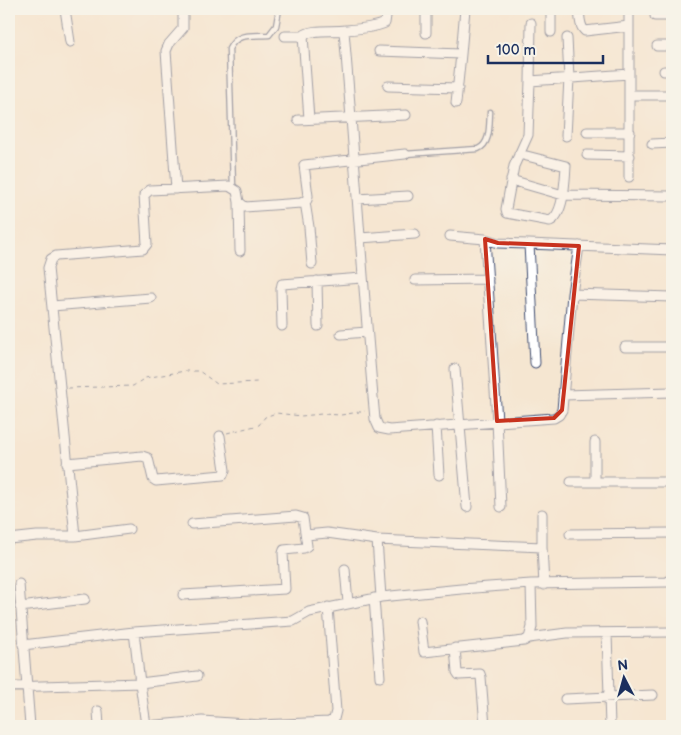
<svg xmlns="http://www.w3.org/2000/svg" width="681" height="735" font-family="'Balsamiq Sans',sans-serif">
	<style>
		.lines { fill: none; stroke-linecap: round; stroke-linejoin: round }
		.lane-casing { stroke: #3c4a6f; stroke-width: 7 }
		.street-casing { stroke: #3c4a6f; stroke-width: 11 }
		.path { stroke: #3c4a6f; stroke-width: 1; stroke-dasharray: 4 4; stroke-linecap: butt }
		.lane { stroke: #fff; stroke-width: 4.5 }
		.street { stroke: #fff; stroke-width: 9 }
		.marked { fill: none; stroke: #c8321e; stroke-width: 4; stroke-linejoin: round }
	</style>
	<rect width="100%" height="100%" fill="#f7f3e8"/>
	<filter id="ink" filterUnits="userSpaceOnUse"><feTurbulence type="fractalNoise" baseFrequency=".02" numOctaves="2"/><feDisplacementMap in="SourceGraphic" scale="10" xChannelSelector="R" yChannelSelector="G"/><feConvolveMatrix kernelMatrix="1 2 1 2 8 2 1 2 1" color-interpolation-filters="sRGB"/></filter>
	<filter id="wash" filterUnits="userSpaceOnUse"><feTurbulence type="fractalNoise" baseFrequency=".0096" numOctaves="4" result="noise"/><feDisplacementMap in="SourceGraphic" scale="20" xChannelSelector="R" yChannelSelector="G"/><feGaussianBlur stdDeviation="1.12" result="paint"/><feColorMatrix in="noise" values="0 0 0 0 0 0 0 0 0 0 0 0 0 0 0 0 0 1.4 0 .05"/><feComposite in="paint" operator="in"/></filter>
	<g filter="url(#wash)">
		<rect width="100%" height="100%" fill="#f5e6d1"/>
	</g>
	<g filter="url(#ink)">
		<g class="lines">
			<g class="lane-casing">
				<path id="lane" d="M405 154 478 149C491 144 489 124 490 112
					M233 187 229 49C237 32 252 36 269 35L276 26 279 9"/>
			</g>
			<g class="street-casing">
				<path id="street" d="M65 9 70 42
					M426 9V33
					M579 9C580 16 579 26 585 31L629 26
					M629 9V95H672
					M655 16H672
					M531 23 530 81 629 74
					M344 31C355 160 363 290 375 419L379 428 389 430 554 418 559 415 562 410 572 294 579 246
					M551 32V9
					M285 36H303
					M657 46H672
					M379 51 461 54 465 9
					M664 71H672
					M388 86 458 88
					M629 95V177
					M456 103 461 54
					M309 119 303 36C311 28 334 32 346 30 359 29 373 28 385 23L387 9
					M298 120 406 115
					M587 132H630
					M566 136 569 78 567 38
					M652 144 672 143
					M519 154 566 166C565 180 564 215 550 221L507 213 506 209 514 166 528 135 530 81
					M587 155 630 156
					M511 180 563 195 672 196
					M176 189 166 51 169 44 183 28V9
					M357 199 408 196
					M239 202 240 251
					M305 202 309 227 312 264
					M450 236 485 239
					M360 238 415 234
					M529 244 672 250
					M415 280 488 279
					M317 281 318 326
					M572 294 672 297
					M52 306 151 298
					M282 326 281 289 282 284 362 278
					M341 334 367 332
					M625 347H672
					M455 369 467 507
					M563 395 672 392
					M436 426 439 475
					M67 463 142 456 148 458 153 479 156 481 223 475 225 470 220 436
					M571 482H672
					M595 482V442
					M501 507 497 421 485 239 498 243 529 244 535 363
					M570 534 672 533
					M306 535 327 533 377 540 542 547 544 585
					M75 536 48 268 51 259 56 256 143 249 147 244 144 195 150 190 229 186 237 191 239 202 245 207 301 203 307 200 308 196 304 165 405 154
					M9 539 37 536H75L129 529
					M377 540 381 597 461 589 531 584 667 582 672 579
					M542 547V514
					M345 569 348 603
					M19 584 30 726
					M183 595 285 589 283 553 284 550 304 548 307 546 303 518 296 516 192 524
					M374 598 380 677
					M20 607 85 599
					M420 621 424 652 524 641 529 638 532 627 531 584
					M134 632 140 683 197 676
					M607 634 610 726
					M529 638 567 633 672 632
					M23 645 134 632 293 621 309 612 381 597
					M455 648 457 672 459 675 480 674 481 677 485 726
					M9 687 140 683 146 725
					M565 699 653 695
					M98 711 99 726
					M146 726 202 721 260 725 329 722 334 719 336 711 328 607"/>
			</g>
			<path class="path" d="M68 388 133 386 145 378 185 371H199L217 384 257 382
				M227 433 259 425 265 417 276 413 301 416 322 414 341 415 365 411"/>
			<use href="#lane" class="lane"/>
			<use href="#street" class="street"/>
		</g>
	</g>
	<path d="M0 0H681V735H0ZM485 239 498 243 579 246 562 410 554 418 497 421Z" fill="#f5e6d1" fill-opacity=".55" fill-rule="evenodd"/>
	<path class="marked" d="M485 239 498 243 579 246 562 410 554 418 497 421Z"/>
	<rect width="681" height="735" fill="none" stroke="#f7f3e8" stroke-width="30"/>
	<g transform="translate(624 678) rotate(354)" stroke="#f7f3e8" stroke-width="4" paint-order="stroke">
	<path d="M0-4L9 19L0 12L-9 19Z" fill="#1b2f5e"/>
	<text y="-8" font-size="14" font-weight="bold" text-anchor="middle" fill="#1b2f5e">N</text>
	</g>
	<path d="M488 55v8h115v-8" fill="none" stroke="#1b2f5e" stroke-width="2.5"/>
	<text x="496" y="55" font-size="15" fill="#1b2f5e" stroke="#f7f3e8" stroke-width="4" paint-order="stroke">100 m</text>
</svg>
